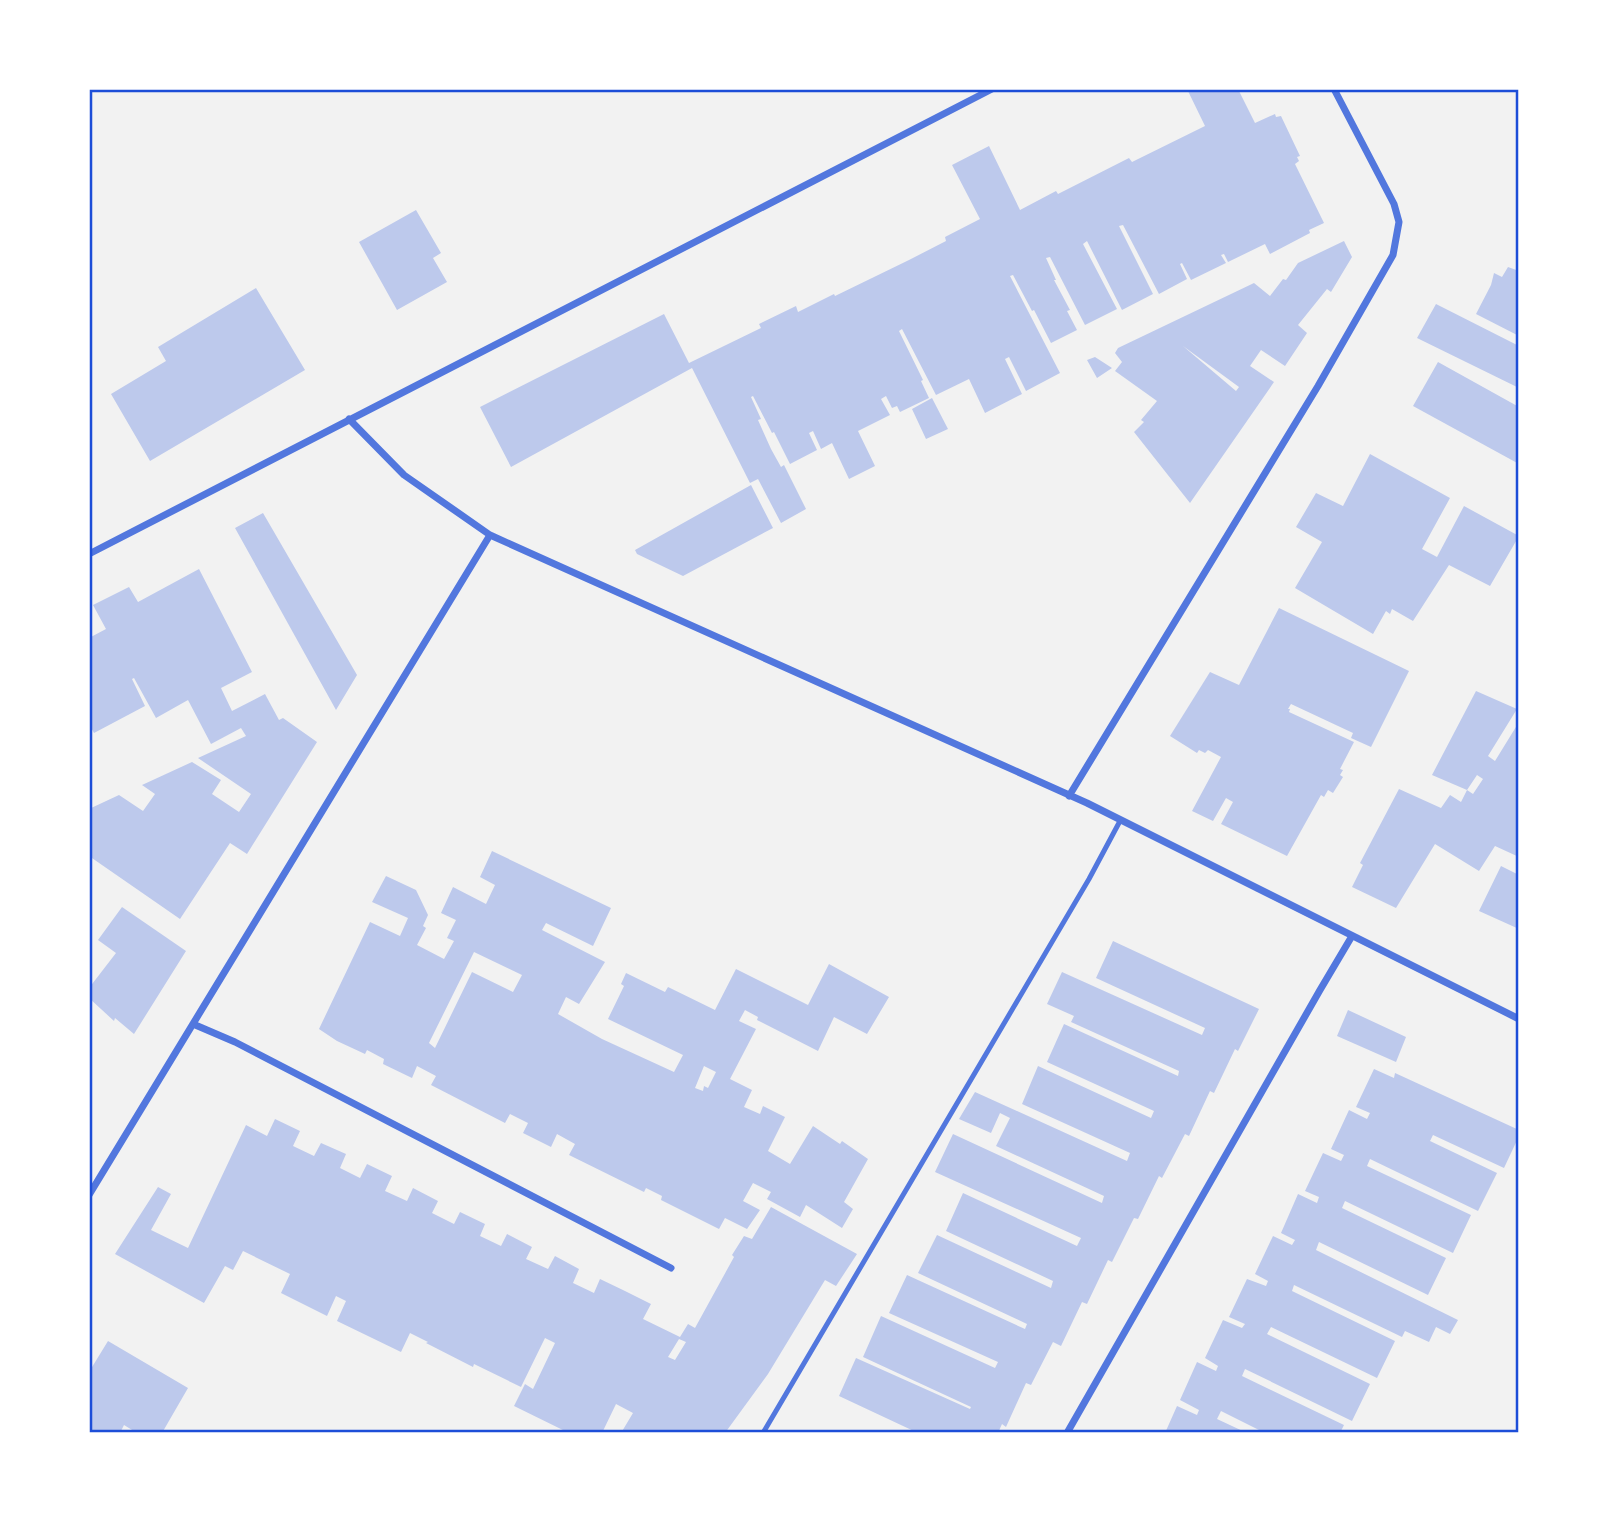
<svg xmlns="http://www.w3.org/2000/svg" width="1608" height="1522" font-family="Arial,sans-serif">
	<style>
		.building { fill: #bdc9ec; fill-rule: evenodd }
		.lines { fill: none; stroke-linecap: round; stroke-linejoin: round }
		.service { stroke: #5277de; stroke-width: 5 }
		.minor { stroke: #5277de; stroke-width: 7 }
		.neatline { fill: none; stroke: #1d4ed8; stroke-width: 2.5 }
	</style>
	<rect width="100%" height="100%" fill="#f2f2f2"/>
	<path class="building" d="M1187 89H1238L1255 123 1275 114 1276 117 1281 116 1300 156 1297 157 1299 161 1295 164 1324 223 1309 230 1310 233 1270 254 1265 244 1228 262 1224 254 1221 255 1226 263 1191 280 1182 263 1180 264 1187 279 1159 294 1123 225 1119 226 1153 294 1122 310 1087 241 1083 244 1117 309 1085 325 1050 257 1046 258 1056 280H1054L1070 310 1067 311 1077 330 1051 343 1034 310 1032 311 1013 275 1010 276 1060 373 1026 391 1009 357 1005 359 1022 394 985 413 969 379 936 395 902 329 899 331 923 380 921 381 929 398 900 412 897 406 892 408 886 396 881 399 890 415 858 431 875 466 849 479 832 443 821 449 813 431 809 433 817 450 790 464 774 432 772 433 753 396 751 397 761 419 758 420 771 449 781 467 784 465 806 509 781 523 758 479 750 483 692 368 511 467 480 407 664 314 689 363 761 328 759 324 796 306 798 312 834 294 835 296 909 260 946 241 945 237 980 219 952 165 989 146 1020 210 1056 191 1058 194 1129 158 1132 162 1205 126Z
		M416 210 441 253 433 258 447 282 397 310 359 242Z
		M1344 241 1352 257 1331 292 1327 289 1298 325 1307 333 1285 366 1261 350 1250 366 1274 382 1190 503 1134 432 1144 422 1141 420 1157 401 1115 371 1122 362 1115 353 1118 348 1254 283 1270 296 1283 279 1286 280 1298 263ZM1183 346 1239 387 1236 391Z
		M1508 267 1519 271V336L1476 314 1491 285 1494 273 1502 277Z
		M256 288 305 370 150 461 111 394 166 361 158 347Z
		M1436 304 1519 346V388L1417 338Z
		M1095 357 1112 368 1097 378 1087 360Z
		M1438 362 1519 407V464L1413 406Z
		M932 398 948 429 926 439 912 409Z
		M1370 454 1450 498 1422 549 1437 557 1464 506 1519 536 1490 586 1449 565 1413 621 1392 609 1390 614 1386 611 1373 634 1295 588 1322 542 1296 527 1316 493 1343 506Z
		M751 485 773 528 683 576 637 554 635 550Z
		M263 513 357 675 336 710 235 528Z
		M199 569 252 672 221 688 232 711 265 694 279 720 283 718 317 742 247 854 230 843 180 919 89 856V809L119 795 143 811 155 794 142 785 192 762 221 780 212 794 239 812 251 794 198 758 246 736 241 728 211 744 188 700 156 718 134 678 132 679 145 706 94 733 89 724V638L106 629 93 605 129 587 138 602Z
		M1279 608 1409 671 1371 747 1351 738 1353 733 1291 704 1288 709H1290L1289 712 1354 742 1340 769 1343 770 1340 775 1343 777 1333 793 1328 790 1324 797 1321 795 1287 856 1221 824 1233 802 1226 798 1213 821 1192 811 1221 757 1208 750 1205 753 1199 750 1197 753 1170 736 1210 672 1239 685Z
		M1476 691 1517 709 1488 756 1495 761 1519 722V857L1495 846 1479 871 1435 844 1396 908 1352 887 1363 865 1360 863 1399 789 1441 808 1450 795 1461 802 1467 790 1473 794 1483 779 1477 775 1467 790 1432 775Z
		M492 851 611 908 593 946 546 923 542 930 605 962 579 1004 566 997 558 1014 602 1039 674 1072 683 1055 608 1019 624 986 621 984 626 973 665 992 668 987 715 1010 736 969 808 1005 829 964 889 997 867 1034 834 1017 818 1051 757 1020 758 1017 745 1010 739 1021 756 1029 730 1079 752 1090 744 1107 760 1114 763 1106 785 1117 768 1151 790 1164 813 1126 840 1144 842 1141 868 1159 844 1202 853 1209 842 1228 806 1205 800 1217 767 1199 771 1192 753 1183 743 1201 760 1210 747 1229 725 1218 719 1229 661 1200 662 1196 646 1188 644 1192 569 1155 575 1144 557 1134 551 1147 523 1133 528 1123 510 1114 505 1123 431 1085 436 1076 417 1066 412 1078 383 1064 384 1059 367 1050 365 1054 337 1041 319 1029 370 922 400 936 408 918 372 902 386 876 416 890 428 915 423 926 426 928 417 945 444 959 454 941 447 938 456 920 441 913 453 887 486 904 495 885 480 877ZM474 952 522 975 513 992 472 972 435 1048 429 1043ZM704 1066 716 1072 708 1088 704 1086 703 1091 695 1088Z
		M1501 866 1519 875V929L1479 911Z
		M122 907 186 951 134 1034 115 1018 114 1021 89 998V988L116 953 98 940Z
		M1113 941 1259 1009 1238 1051 1235 1049 1214 1093 1210 1091 1189 1136 1185 1134 1162 1178 1159 1176 1138 1219 1134 1218 1112 1262 1108 1260 1087 1304 1082 1302 1061 1346 1053 1342 1031 1385 1026 1383 1006 1427 1002 1424 998 1433H918L839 1396 856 1358 970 1409 971 1407 863 1357 881 1316 995 1368 998 1362 889 1313 907 1275 1025 1329 1027 1324 918 1273 937 1235 1051 1288 1053 1281 946 1231 963 1193 1077 1246 1081 1238 935 1172 953 1134 1102 1203 1104 1196 996 1146 1010 1118 1000 1113 991 1133 959 1119 975 1092 1127 1161 1130 1153 1022 1104 1038 1066 1151 1118 1154 1111 1047 1062 1064 1024 1178 1076 1179 1071 1071 1022 1074 1016 1047 1004 1062 972 1202 1035 1205 1028 1096 978Z
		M1348 1010 1406 1037 1396 1062 1337 1036Z
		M1374 1069 1394 1078 1395 1073 1519 1130V1136L1504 1168 1433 1135 1430 1141 1497 1173 1478 1211 1370 1159 1367 1166 1471 1215 1453 1253 1345 1201 1342 1208 1446 1258 1428 1295 1319 1242 1316 1250 1458 1320 1450 1334 1436 1327 1429 1342 1405 1331 1402 1337 1294 1285 1292 1291 1395 1341 1377 1378 1271 1327 1267 1334 1370 1384 1352 1421 1245 1369 1242 1376 1344 1425 1340 1433H1265L1221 1411 1217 1419 1247 1433H1165L1177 1406 1197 1415 1199 1410 1180 1400 1197 1362 1216 1371 1218 1366 1205 1358 1223 1320 1242 1328 1245 1324 1229 1317 1247 1279 1266 1286 1268 1281 1255 1274 1273 1236 1292 1245 1295 1240 1281 1233 1298 1194 1317 1203 1319 1197 1305 1191 1323 1153 1341 1161 1344 1155 1331 1149 1349 1110 1367 1119 1370 1113 1356 1107Z
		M275 1119 300 1131 293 1146 314 1156 321 1143 346 1154 340 1168 360 1178 367 1164 392 1176 385 1191 407 1201 413 1188 438 1201 432 1213 454 1224 460 1212 485 1224 480 1236 501 1246 507 1234 532 1247 526 1259 548 1269 555 1256 579 1269 573 1283 594 1293 600 1279 625 1291 651 1304 643 1319 680 1337 688 1324 695 1328 734 1257 732 1255 744 1236 752 1239 771 1207 857 1254 836 1286 825 1280 768 1374 725 1433H621L633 1413 616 1404 602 1433H569L514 1406 525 1384 533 1389 555 1343 545 1338 521 1387 474 1364 473 1367 426 1343 428 1342 410 1333 401 1352 337 1321 346 1301 336 1296 327 1316 281 1293 290 1274 243 1251 233 1270 225 1266 204 1303 115 1254 158 1187 171 1194 151 1230 188 1248 246 1125 267 1136ZM679 1339 686 1342 675 1360 668 1357Z
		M108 1341 188 1388 162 1433H137L124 1425 120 1433H89V1372Z"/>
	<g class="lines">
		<path class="service" d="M763 1433 1089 879 1120 821"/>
		<path class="minor" d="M349 419 404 475 490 535 1087 803 1519 1019
			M89 554 992 89
			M1069 796 1318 386 1393 255 1399 222 1394 204 1334 89
			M193 1024 235 1042 671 1268
			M89 1195 490 535
			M1067 1433 1320 990 1352 936"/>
	</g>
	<rect width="1608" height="1522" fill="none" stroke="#ffffff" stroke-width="182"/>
	<rect x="91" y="91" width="1426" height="1340" class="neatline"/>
</svg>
